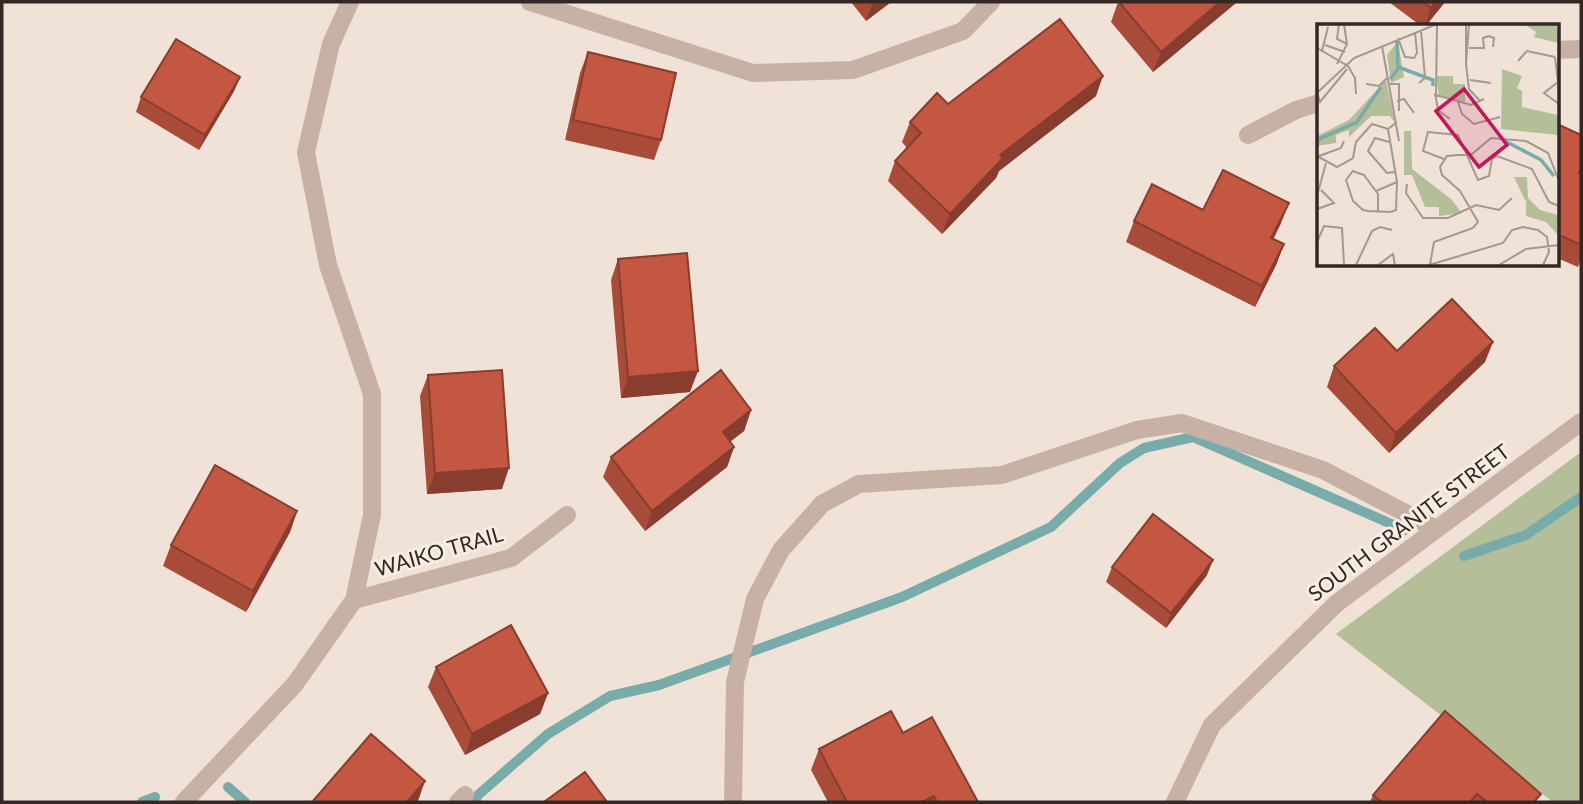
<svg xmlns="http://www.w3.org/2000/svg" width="1583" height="804" font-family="Lato,sans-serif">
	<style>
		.green { fill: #b4be98 }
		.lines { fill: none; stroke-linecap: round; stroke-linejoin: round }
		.stream { stroke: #77acaa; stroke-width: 10 }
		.service { stroke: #c7b1a4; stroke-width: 18 }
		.minor { stroke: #c7b1a4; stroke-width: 18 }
		.wall { fill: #a84b39 }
		.shaded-wall { fill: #883d2e }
		.building { fill: #c35742; stroke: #883d2e; stroke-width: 2 }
		.labels { text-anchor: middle; stroke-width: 6; stroke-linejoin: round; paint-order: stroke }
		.street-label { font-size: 21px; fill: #332825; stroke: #f8ede3 }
		.inset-river { fill: none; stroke: #77acaa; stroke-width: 3.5 }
		.inset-road { fill: none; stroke: #a49890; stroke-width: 2 }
		.view { fill: #c2185b; fill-opacity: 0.15; stroke: #c2185b; stroke-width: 3.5 }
		.inset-edge { fill: none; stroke: #332825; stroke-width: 3.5 }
	</style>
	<rect width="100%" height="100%" fill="#f0e2d7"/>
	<path class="green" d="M1581 452V802H1553L1336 634Z"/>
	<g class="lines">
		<path class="stream" d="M1464 556 1526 535 1581 497
			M228 787 245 802
			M142 802 155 797
			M474 802 478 795 548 734 610 696 659 685 902 597 1051 527 1120 463 1144 448 1193 437 1405 530"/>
		<path class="service" d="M1557 50 1581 49
			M1248 135 1296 110 1319 103
			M458 802 465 795
			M733 802 735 682 755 599 781 550 822 504 859 484 1002 475 1137 430 1182 423 1323 470 1436 529"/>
		<path class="minor" d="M530 2 753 73 853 70 963 31 991 2
			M354 600 511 558 567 515
			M184 802 295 684 354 600 372 515V394L328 265 306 152 331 44 350 2
			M1175 802 1212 725 1337 603 1581 422"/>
	</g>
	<path class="wall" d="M851 2H891L866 21Z
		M1118 2H1237L1153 72 1111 22Z
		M1389 2H1445L1426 26H1421Z
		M588 52 661 140 654 160 565 140 580 73Z
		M240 77 234 91 199 150 136 112 141 97Z
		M1096 96 999 171 996 178 942 234 888 181 895 161 907 148 902 142 910 122 948 104Z
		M1557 124 1581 174V259L1578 267 1557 258Z
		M1203 210 1281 223 1273 239 1284 244 1276 265 1255 307 1126 242 1134 221Z
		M618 259 690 392 621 398 611 280Z
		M1485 362 1389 453 1327 387 1334 366Z
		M428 375 502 489 427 494 420 396Z
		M751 410 744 431 730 441 734 447 727 467 645 531 603 477 611 457Z
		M297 511 290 532 246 612 163 566 171 545Z
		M1112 567 1207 575 1166 628 1106 582Z
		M436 667 548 693 540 714 465 755 428 687Z
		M1445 711 1538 802H1370L1373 795Z
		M903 733 978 802H828L811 770 819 749Z"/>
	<path class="shaded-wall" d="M873 2H891L866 21Z
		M1220 2H1237L1153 72 1161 52Z
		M1436 2H1445L1425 26 1431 8Z
		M1103 76 1096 96 999 171 996 178 942 234 950 214 1000 155Z
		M240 77 234 91 199 150 205 135Z
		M1289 203 1281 223 1264 258 1271 238Z
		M1284 244 1276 265 1255 307 1262 286Z
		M1493 342 1485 362 1389 453 1396 433Z
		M698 371 690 392 621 398 628 377Z
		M751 410 744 431 716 453 723 432Z
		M734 447 727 467 645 531 652 511Z
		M509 468 502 489 427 494 435 473Z
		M297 511 290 532 246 612 253 591Z
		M1213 560 1207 575 1166 628 1171 613Z
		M548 693 540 714 465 755 472 734Z
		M425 781 418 801 407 802Z
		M934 796 932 802H922Z"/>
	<path class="building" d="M1119 2H1220L1161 52Z
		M1423 2H1436L1431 8Z
		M1060 19 1103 76 1000 155 1003 158 950 214 895 161 921 133 910 122 937 93 948 104Z
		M176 39 240 77 205 135 141 97Z
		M588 52 676 73 661 140 573 120Z
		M1557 124 1581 135V169L1579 173 1581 174V245L1557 234Z
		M1223 170 1289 203 1271 238 1284 244 1262 286 1134 221 1152 184 1203 210Z
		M687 253 698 371 628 377 618 259Z
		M1452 299 1493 342 1396 433 1334 366 1375 328 1397 351Z
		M502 370 509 468 435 473 428 375Z
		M721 370 751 410 723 432 734 447 652 511 611 457Z
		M215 465 297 511 253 591 171 545Z
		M1153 514 1213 560 1171 613 1112 567Z
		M511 625 548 693 472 734 436 667Z
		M891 711 903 733 932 717 978 802H937L934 796 922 802H847L819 749Z
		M1445 711 1541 794 1534 802H1487L1477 794 1470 802H1382L1373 795Z
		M371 734 425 781 407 802H312Z
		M585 772 607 802H544Z"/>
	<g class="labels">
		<g class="street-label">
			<text transform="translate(1409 523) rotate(-37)" y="7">SOUTH GRANITE STREET</text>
			<text transform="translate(439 552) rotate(-16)" y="7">WAIKO TRAIL</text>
		</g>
	</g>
	<g transform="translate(1317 24)">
		<rect width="242" height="242" fill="#f0e2d7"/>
		<path d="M207 0H240L241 19 217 13 219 8ZM81 17 87 53 74 59 70 31ZM185 45 205 52 200 64 205 67V83L241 91V111L184 105ZM119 52H136V60H148V79L122 72ZM69 56 78 99 73 92H54L32 113V106L19 111V119L0 122V112L32 96ZM87 107H94L95 145 134 175 145 189 122 192V183H108L95 151H87ZM197 153H210L211 174 223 186 241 191V220V211L229 198 209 192V178Z" fill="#b4be98"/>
		<path class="inset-river" d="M81 43 116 56V62M73 55 81 45 80 18M0 116 40 98 64 63M188 117 224 136 237 152"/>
		<path class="inset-road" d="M22 0 20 15 30 20M120 0 119 71 154 81 167 75M149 0V40L152 0M81 14 88 33 97 34 100 29 98 8M8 21 28 28M65 22 82 117M0 24 31 42 38 54 39 70M152 24H167L166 14 172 12 177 14 176 23M5 27 11 3M238 33 241 58 227 69 242 80M201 37 210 27 238 33M20 40 30 20 27 0M149 40 152 65 163 77M153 56 174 59M102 59 108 54 104 6M49 60 62 62 70 54M73 60H82V87M0 69 3 78 30 45M0 69 37 34 120 0M118 69 121 86 133 95M80 77 87 75 97 89M141 78 145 90 157 100 183 93M72 118 58 114 51 127 70 149 78 148M0 132 20 143 36 134 39 118 55 100 71 105 80 98M2 132 24 124 27 117M127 135 106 127 111 108 141 111 161 156 172 152 175 135 180 132 215 145 232 178 242 182M90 160 89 169 106 194H131L159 181 182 186 195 174M59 167 80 158M0 172 9 139M0 185 17 179 4 166M61 188V170L47 151 36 147 29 156 36 177 46 186 51 187 73 188 79 186 80 158 71 105M0 218 7 202 25 204 27 241M39 241 55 207 63 203 75 206M61 241 76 230 78 241M112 241 186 219 195 206 206 203 221 206 230 213 232 228 226 241M113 241 117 218 156 204 161 198 143 167 125 151 123 143 130 132 155 130 174 114 209 117 231 129 242 157M182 241 209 225 242 221"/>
		<path class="view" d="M147 65 190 121 162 143 119 87Z"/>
		<rect width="242" height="242" class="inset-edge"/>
	</g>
	<rect width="1583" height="804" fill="none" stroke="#332825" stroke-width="7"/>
</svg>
